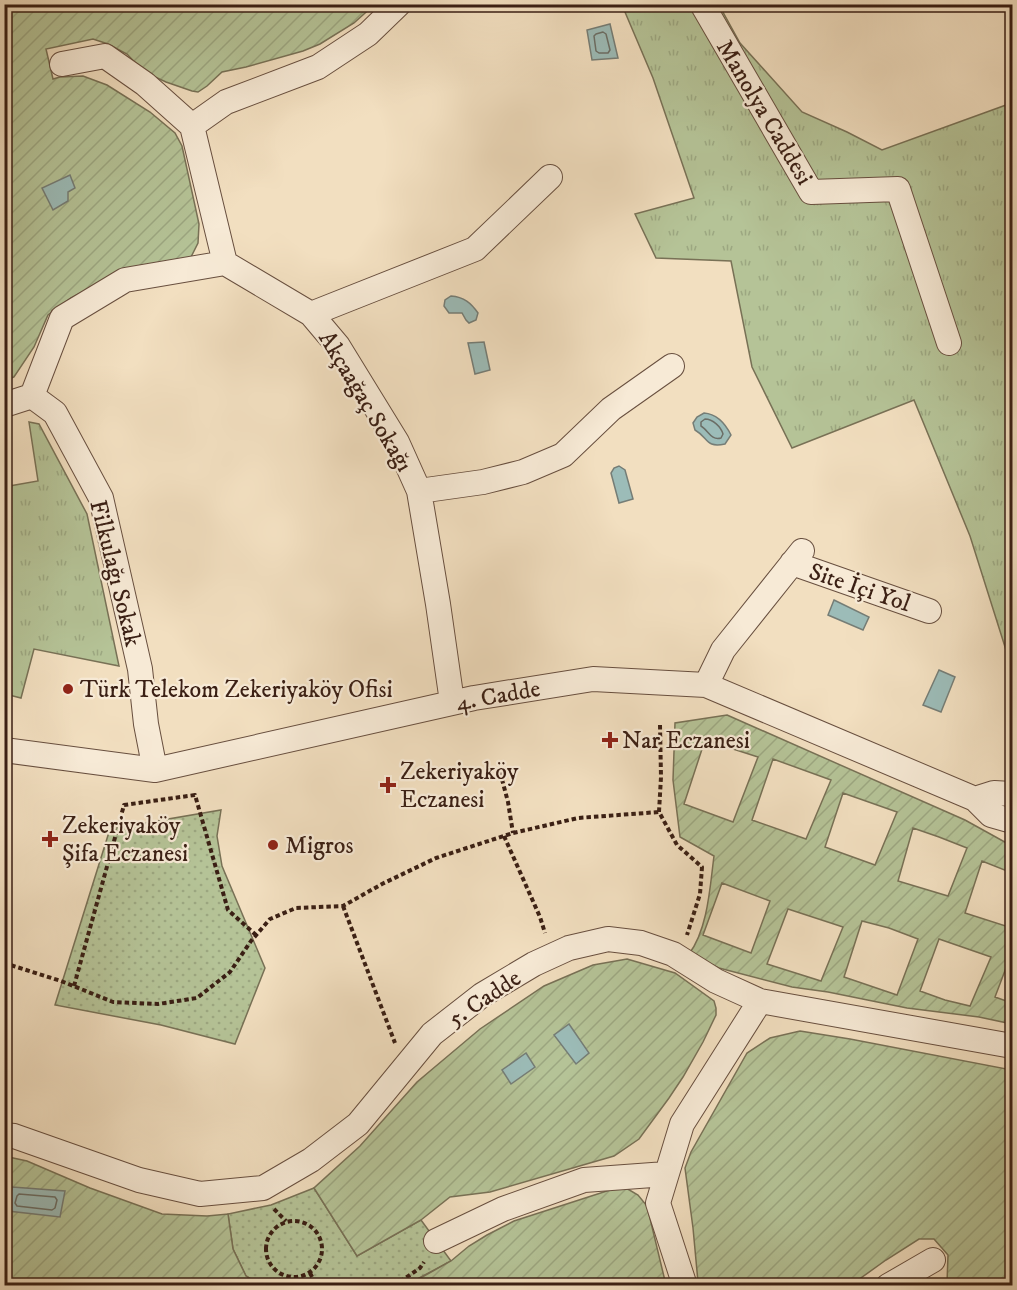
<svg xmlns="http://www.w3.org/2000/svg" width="1017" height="1290" font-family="'IM FELL DW Pica',serif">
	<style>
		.grass { fill: url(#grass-tufts); stroke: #787156; stroke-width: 1.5 }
		.park { fill: url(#park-dots); stroke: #787156; stroke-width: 1.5 }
		.garden { fill: url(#garden-furrows); stroke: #787156; stroke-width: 1.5; fill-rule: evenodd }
		.water { fill: #9cbcb8; stroke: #757d76; stroke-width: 1.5 }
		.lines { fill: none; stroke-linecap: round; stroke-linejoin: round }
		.shore { stroke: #6b6e66; stroke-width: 1.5 }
		.minor-casing { stroke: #684f3f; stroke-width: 26 }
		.path { stroke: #3a1f14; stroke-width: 4; stroke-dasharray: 4.5 3; stroke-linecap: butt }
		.minor { stroke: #f7ead6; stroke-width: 24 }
		.poi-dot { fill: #8f2418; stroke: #f7ead6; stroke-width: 2 }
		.labels { text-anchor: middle; stroke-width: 4.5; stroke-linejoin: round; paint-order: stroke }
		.street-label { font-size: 24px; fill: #3a1f14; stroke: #f7ead6 }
		.poi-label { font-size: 24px; fill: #3a1f14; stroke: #f7ead6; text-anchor: start }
	</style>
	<defs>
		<pattern id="grass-tufts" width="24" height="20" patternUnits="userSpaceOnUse" patternTransform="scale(1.5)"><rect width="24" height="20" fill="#b5c397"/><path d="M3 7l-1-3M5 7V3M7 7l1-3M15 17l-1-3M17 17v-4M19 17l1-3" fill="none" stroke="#9ca781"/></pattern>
		<pattern id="park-dots" width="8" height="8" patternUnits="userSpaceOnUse" patternTransform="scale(1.5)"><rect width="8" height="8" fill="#b5c397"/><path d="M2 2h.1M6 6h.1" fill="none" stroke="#9ca781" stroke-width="1.8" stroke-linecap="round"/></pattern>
		<pattern id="garden-furrows" width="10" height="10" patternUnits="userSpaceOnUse" patternTransform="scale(1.5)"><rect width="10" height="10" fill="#b5c397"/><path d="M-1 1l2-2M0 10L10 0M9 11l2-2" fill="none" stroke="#9ca781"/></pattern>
	</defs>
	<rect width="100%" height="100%" fill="#f2dfc0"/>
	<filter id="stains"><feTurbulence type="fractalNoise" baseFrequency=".00333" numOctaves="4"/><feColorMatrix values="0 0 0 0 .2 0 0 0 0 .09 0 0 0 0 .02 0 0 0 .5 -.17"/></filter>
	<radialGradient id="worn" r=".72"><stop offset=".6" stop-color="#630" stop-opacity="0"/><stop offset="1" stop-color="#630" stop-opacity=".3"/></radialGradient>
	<path class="grass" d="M622 5H719L740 43 802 112 847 132 882 150 1006 105 1012 100V669L970 536 914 400 792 448 752 367 731 261 656 258 635 214 694 198 653 78Z
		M29 422 39 424 87 514 119 666 34 649 21 698 5 694 4 487 38 481Z"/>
	<path class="park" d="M221 810 217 836 222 866 265 968 235 1044 161 1025 55 1005 110 829Z
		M314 1188 357 1256 421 1220 451 1261 406 1285H260L246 1276 233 1249 228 1214 271 1205Z"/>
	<path class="garden" d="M4 5H374L354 23 320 44 303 51 246 67 222 72 207 86 198 92 192 91 166 82 144 72 127 54 108 44 93 39 46 49 53 79 60 77 83 76 107 85 150 112 175 133 182 146 199 224 198 243 191 257 112 277 71 298 48 315 34 347 14 377 5 381Z
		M727 715 965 820 1012 846V873L982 861 965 913 1012 928V952L995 997 1012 1003V1024L979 1017 907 1008 828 992 792 987 719 968 689 954C708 929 710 886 714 856L680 837 673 780 675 723ZM705 740 758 757 733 822 684 804ZM773 759 831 780 806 839 752 820ZM843 793 897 812 875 865 825 847ZM913 828 939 837 967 848 948 896 898 881ZM722 883 770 901 751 953 703 935ZM788 909 843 927 821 981 767 964ZM862 921 889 928 918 939 897 995 844 977ZM939 939 991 957 970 1006 945 1000 920 991Z
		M627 959 675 973 714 1001 716 1008V1015L703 1042 683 1077 669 1098 639 1139 614 1156 490 1192 450 1197 421 1220 357 1256 314 1188 360 1146 417 1082 480 1029 544 986 593 965Z
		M800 1031 850 1039 1012 1070V1285H943L947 1283 948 1255 934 1239H919L886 1260 851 1285 704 1286 698 1282 693 1228 685 1168 691 1152 747 1053 770 1038Z
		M4 1156 27 1161 90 1188 162 1214 207 1216 228 1214 233 1249 246 1276 260 1285H5Z
		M626 1188 638 1195 647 1206 666 1285 406 1286 451 1261 469 1246 487 1235 514 1221 613 1189Z"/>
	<path class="water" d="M610 24 618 58 592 60 587 30Z
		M70 175 75 188 68 192V201L53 210 42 188Z
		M451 296C464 297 471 303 478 313L476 320 469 323 466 320 462 313H449L444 306 445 300Z
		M484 342 490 370 475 374 468 343Z
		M704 413C717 414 725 423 731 435L725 444C705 448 709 438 695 430L693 423 697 417Z
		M619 466 625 470 633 499 619 503 611 473 614 468Z
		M834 600 869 617 863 630 828 615Z
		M939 670 955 677 941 712 923 705Z
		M569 1024 589 1053 576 1064 554 1035Z
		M526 1053 535 1067 511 1084 502 1070Z
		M12 1187 65 1191 60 1217 8 1211Z"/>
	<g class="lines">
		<path class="shore" d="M603 32 606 34 610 50 608 53H599L596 51 594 36 596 34Z
			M705 419C713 419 721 427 723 434L721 438C711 441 708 430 701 426V422Z
			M19 1194 55 1197 57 1200 55 1208 52 1210 17 1206 15 1203 17 1196Z"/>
		<g class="minor-casing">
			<path id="minor" d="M702 4 811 192 898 189 949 343
				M62 64 105 56 145 84 192 126 225 263 311 314 338 346 397 442 419 491 438 604 452 702
				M192 126 226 102 318 67 368 34 399 4
				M311 314 475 249 550 177
				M32 396 55 413 101 498 140 669 146 724 155 770
				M4 405 32 396 62 318 125 280 225 263
				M419 491 483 482 523 472 563 455 611 409 672 366
				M792 563 929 611
				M706 685 723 650 802 551
				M4 750 155 770 474 698 593 679 706 685 975 799 991 815 1012 821
				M975 799 994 793 1012 794
				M4 1135 14 1136 139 1180 200 1194 263 1188 311 1160 358 1124 432 1034 482 995 534 964 569 948 608 939 641 943 673 954 716 981 760 1001 1012 1046
				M436 1241 503 1209 584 1180 666 1174
				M685 1286 658 1203 682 1124 760 1001
				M888 1286 933 1260"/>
		</g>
		<path class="path" d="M660 725 661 777 659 812 677 845 702 867 700 894 687 935
			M500 772 508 802 513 833
			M504 836 540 917 545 933
			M343 906 395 1043
			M4 963 61 981 113 1002 158 1004 197 998 230 972 251 941 270 919 296 908 343 906 382 884 436 858 513 833 578 818 659 812
			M74 986 124 805 195 795 228 910 256 935
			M274 1209 286 1221
			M266 1249a28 28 0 1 1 56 0a28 28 0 1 1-56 0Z
			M310 1273 317 1286
			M394 1286 420 1268 424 1262"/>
		<use href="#minor" class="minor"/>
	</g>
	<g class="poi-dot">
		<circle cx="68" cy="689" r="6"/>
		<path d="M607 731h6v6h6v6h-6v6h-6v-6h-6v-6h6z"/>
		<path d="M385 776h6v6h6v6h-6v6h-6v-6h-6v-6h6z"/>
		<path d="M47 830h6v6h6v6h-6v6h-6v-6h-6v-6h6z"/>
		<circle cx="273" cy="845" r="6"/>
	</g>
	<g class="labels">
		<g class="street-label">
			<text transform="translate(765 112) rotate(59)" y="8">Manolya Caddesi</text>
			<text transform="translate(366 401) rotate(59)" y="8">Akçaağaç Sokağı</text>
			<text transform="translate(116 573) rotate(76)" y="8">Filkulağı Sokak</text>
			<text transform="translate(860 587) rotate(19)" y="8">Site İçi Yol</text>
			<text transform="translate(498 695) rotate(-10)" y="8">4. Cadde</text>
			<text transform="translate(484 998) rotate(-34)" y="8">5. Cadde</text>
		</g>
		<g class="poi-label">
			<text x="80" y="697">Türk Telekom Zekeriyaköy Ofisi</text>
			<text x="622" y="748">Nar Eczanesi</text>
			<text x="400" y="779">Zekeriyaköy<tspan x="400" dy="28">Eczanesi</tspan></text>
			<text x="62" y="833">Zekeriyaköy<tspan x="62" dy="28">Şifa Eczanesi</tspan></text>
			<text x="285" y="853">Migros</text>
		</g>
	</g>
	<rect width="1017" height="1290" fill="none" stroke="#f2dfc0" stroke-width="24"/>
	<rect x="6" y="6" width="1005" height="1278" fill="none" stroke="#3a1f14" stroke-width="3"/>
	<rect x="12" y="12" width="993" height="1266" fill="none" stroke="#3a1f14" stroke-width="1.5"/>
	<rect width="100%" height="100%" filter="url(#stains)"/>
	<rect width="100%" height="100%" fill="url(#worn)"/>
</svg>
